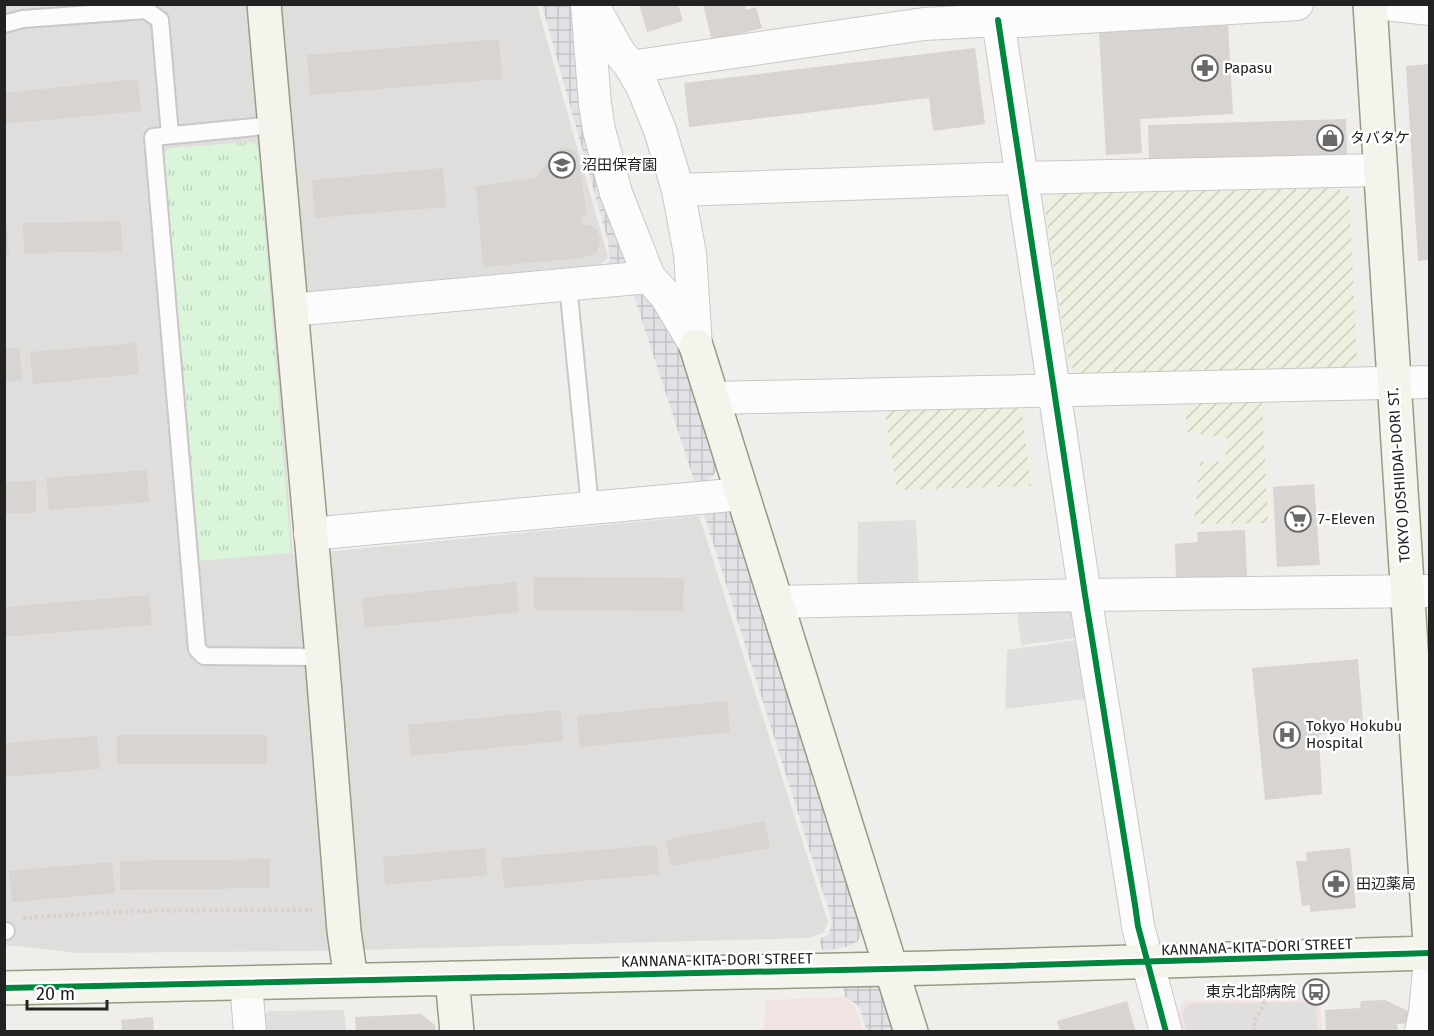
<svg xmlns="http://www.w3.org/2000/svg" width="1434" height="1036" font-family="'Fira Sans','Noto Sans JP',sans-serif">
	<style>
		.residential { fill: #dfdedc }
		.commercial { fill: #f1e3e1 }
		.farmland { fill: url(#farmland-furrows) }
		.park { fill: url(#park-tufts) }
		.parking { fill: #e0dfde }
		.plaza { fill: url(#plaza-grid) }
		.building { fill: #d7d4d2 }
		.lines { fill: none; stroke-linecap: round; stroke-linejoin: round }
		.lane-casing { stroke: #c9c8c7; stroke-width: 20 }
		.street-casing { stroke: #c9c8c7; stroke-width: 34 }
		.secondary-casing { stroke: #999a82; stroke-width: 36 }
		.path { stroke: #dccecd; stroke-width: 4; stroke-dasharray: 3 3; stroke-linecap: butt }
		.lane { stroke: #fdfcfc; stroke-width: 16 }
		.street { stroke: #fdfcfc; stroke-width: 32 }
		.secondary { stroke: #f4f4ed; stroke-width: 33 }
		.cycleway-casing { stroke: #fff; stroke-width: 10 }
		.cycleway { stroke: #00873e; stroke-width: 6 }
		.labels { text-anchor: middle; stroke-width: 5; stroke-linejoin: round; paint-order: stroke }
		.poi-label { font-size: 15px; fill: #222; stroke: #fff; text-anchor: start }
		.street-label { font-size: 15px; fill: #222; stroke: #fff }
	</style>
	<defs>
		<pattern id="farmland-furrows" width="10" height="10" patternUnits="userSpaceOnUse" patternTransform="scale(1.5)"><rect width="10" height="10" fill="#efefdf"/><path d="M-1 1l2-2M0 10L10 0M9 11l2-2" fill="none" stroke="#cdcdbf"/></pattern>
		<pattern id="park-tufts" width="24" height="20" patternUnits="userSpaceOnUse" patternTransform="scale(1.5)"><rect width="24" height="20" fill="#daf5da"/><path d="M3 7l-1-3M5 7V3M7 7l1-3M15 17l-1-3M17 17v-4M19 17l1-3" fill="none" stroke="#bbd2bb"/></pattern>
		<pattern id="plaza-grid" width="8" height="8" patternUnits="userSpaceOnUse" patternTransform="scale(1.5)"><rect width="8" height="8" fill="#e2e1e5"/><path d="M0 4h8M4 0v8" fill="none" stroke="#c2c1c4"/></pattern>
	</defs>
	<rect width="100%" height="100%" fill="#f0eeeb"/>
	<path class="residential" d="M5 5H537L608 257 599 266 274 296 293 555 699 516 828 922 823 933 809 938 321 951 79 953 5 945Z"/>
	<path class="commercial" d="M843 997 855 1007 863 1031H764L765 1000Z
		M1320 998 1322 1031H1181L1177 1015 1184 1001Z"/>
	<path class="farmland" d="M1335 188 1349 196 1357 360 1345 369 1084 375 1069 365 1044 203 1052 194Z
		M1262 399 1268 523 1194 524 1200 462 1225 461 1227 438 1186 432V401Z
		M1021 404 1031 486 897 490 884 407Z"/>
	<path class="park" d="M251 142 258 147 291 553 200 561 164 154 169 148Z"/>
	<path class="parking" d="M916 520 919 584 857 585 858 522Z
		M1071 608 1083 637 1021 645 1017 610Z
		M1084 639 1093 698 1005 709 1007 650Z
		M1316 1002 1317 1031H1187L1182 1015 1188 1004Z
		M344 1010 346 1031H260L259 1021 269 1011Z"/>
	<path class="plaza" d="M542 5H572L627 262 607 273 606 264 610 261 608 241Z
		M632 290 649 292 683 353 717 469 713 476 702 484 696 486Z
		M703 511H726L733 518 860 917 862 931 858 941 849 946 837 949 822 950 820 939 829 934 832 921Z
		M869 986 879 988 885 994 898 1031H867L859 1006 845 997 843 987Z"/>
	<path class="building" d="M639 4H678L683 21 647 32Z
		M703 4H745L746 10 756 7 762 28 712 41Z
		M1228 25 1233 114 1140 119 1142 153 1106 155 1099 32Z
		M499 39 502 79 310 95 307 55Z
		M975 48 985 124 933 131 929 98 689 127 684 83Z
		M1430 64V260L1418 261 1406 66Z
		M138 79 141 111 4 124V93Z
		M1346 119 1347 156 1149 161 1148 125Z
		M563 147 575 151 577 155 587 214 582 217V225H590L597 230 600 241 597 252 583 258 483 267 476 186 535 178 558 150Z
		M443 168 446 207 315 218 312 180Z
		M121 221 122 251 24 253 23 223Z
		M4 227H7L9 254H4Z
		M136 343 139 374 33 384 30 352Z
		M19 348 22 380 4 382V349Z
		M147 470 149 502 49 510 46 478Z
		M36 481V513L4 514V482Z
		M1314 484 1320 565 1277 567 1273 487Z
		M1245 530 1247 576 1176 580 1175 544 1198 542 1197 532Z
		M534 577 684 578 683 611 534 610Z
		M516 582 519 612 365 628 362 598Z
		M149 595 152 625 4 637V607Z
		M1358 659 1363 721 1334 724V733L1319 735 1322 794 1265 800 1252 668Z
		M727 701 730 732 580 747 577 716Z
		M561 710 563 741 411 756 408 725Z
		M117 735H267V764H117Z
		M97 736 100 769 4 777V743Z
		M765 821 770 848 671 866 666 840Z
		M657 845 659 874 504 888 501 858Z
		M485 848 487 875 385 885 383 857Z
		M1350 848 1356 908 1310 912V905L1302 906 1296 861H1307L1306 852Z
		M270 859V888L120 890V861Z
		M112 862 115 893 12 902 9 871Z
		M1385 1000 1410 1012 1411 1023 1397 1024 1398 1032H1326L1325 1010 1360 1008 1361 1001Z
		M1127 1001 1136 1032H1060L1057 1021Z
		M421 1014 435 1025 436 1032H356L355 1017Z
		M153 1017 154 1032H122L121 1020Z"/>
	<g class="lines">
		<g class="lane-casing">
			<path id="lane" d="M4 24 23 19 146 10 160 20 170 135
				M275 125 153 137 197 649 204 656 322 657
				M568 285 590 507
				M4 931H6"/>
		</g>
		<g class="street-casing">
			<path id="street" d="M587 4 595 104 599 130 616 193 649 277 666 296 696 346 690 254 678 190 660 130 643 88 631 67 619 52 592 4
				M1386 4 1430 9
				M998 20 1085 595 1135 905 1138 926 1166 1032
				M631 67 924 24 998 20 1020 21 1297 4
				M678 190 1021 178 1380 170
				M291 310 649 277
				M713 398 1430 382
				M310 534 742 494
				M776 602 1085 595 1430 591
				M246 983 250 1032
				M1421 1032 1425 1012 1430 960"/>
		</g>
		<g class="secondary-casing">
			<path id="secondary" d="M264 4 322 657 344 931 351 980
				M1370 4 1430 944
				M696 346 911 1032
				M452 978 457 1032
				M4 988 931 968 1430 953"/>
		</g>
		<path class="path" d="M23 918 135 911 312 910
			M1254 1032C1252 1015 1266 1011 1265 995"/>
		<use href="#lane" class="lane"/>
		<use href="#street" class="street"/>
		<use href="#secondary" class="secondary"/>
		<g class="cycleway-casing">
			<path id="cycleway" d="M998 20 1085 595 1135 905 1138 926 1166 1032
				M4 988 931 968 1430 953"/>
		</g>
		<use href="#cycleway" class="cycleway"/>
	</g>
	<defs>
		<g id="pharmacy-ring" transform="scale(1.35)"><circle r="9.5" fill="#fff" stroke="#6a6968" stroke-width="1.5"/><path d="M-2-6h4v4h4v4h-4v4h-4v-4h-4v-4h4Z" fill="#6a6968"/></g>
		<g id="shop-ring" transform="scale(1.35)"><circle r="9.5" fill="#fff" stroke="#6a6968" stroke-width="1.5"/><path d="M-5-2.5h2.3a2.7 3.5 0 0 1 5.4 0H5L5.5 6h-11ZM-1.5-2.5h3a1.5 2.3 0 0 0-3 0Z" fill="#6a6968"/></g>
		<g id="school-ring" transform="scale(1.35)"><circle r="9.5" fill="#fff" stroke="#6a6968" stroke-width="1.5"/><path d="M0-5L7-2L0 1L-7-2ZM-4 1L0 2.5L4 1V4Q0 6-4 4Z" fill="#6a6968"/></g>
		<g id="supermarket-ring" transform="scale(1.35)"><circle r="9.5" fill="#fff" stroke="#6a6968" stroke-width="1.5"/><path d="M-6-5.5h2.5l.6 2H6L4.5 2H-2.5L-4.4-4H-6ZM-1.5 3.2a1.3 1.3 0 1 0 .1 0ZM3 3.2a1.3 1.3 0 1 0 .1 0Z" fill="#6a6968"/></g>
		<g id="hospital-ring" transform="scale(1.35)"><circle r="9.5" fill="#fff" stroke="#6a6968" stroke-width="1.5"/><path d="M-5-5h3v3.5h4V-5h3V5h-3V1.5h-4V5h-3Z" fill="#6a6968"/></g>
		<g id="bus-ring" transform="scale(1.35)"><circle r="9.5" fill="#fff" stroke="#6a6968" stroke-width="1.5"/><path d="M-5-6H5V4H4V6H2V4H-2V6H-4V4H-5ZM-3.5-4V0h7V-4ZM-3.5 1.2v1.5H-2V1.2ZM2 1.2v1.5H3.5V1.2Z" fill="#6a6968"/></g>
	</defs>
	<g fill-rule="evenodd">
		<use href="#pharmacy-ring" x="1205" y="68"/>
		<use href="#shop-ring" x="1330" y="138"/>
		<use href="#school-ring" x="562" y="165"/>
		<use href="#supermarket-ring" x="1298" y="519"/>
		<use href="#hospital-ring" x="1287" y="735"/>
		<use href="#pharmacy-ring" x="1336" y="884"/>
		<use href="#bus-ring" x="1316" y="992"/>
	</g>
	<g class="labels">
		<g class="poi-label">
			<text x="1224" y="73">Papasu</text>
			<text x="1350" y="143">タバタケ</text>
			<text x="582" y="170">沼田保育園</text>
			<text x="1318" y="524">7-Eleven</text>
			<text x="1306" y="731">Tokyo Hokubu<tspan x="1306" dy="17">Hospital</tspan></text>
			<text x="1356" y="889">田辺薬局</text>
			<text x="1296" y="997" text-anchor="end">東京北部病院</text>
		</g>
		<g class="street-label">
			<text transform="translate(1399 475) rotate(-94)" y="5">TOKYO JOSHIIDAI-DORI ST.</text>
			<text transform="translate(1257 947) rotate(-2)" y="5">KANNANA-KITA-DORI STREET</text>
			<text transform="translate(717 960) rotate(-1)" y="5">KANNANA-KITA-DORI STREET</text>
		</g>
	</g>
	<rect width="1434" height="1036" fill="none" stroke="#222222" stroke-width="12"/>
	<path d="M27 1000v9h80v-9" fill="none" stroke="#222222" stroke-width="3"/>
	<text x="36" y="1000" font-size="18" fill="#222222" stroke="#ffffff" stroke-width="4.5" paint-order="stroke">20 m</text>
</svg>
